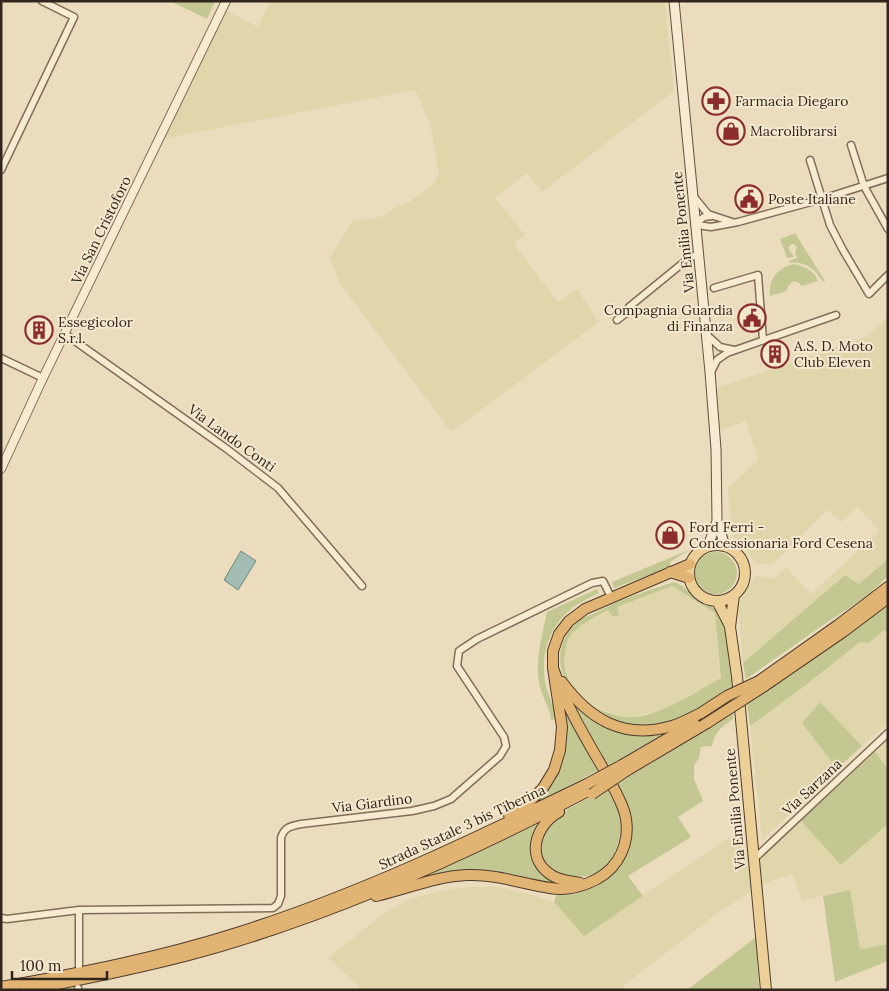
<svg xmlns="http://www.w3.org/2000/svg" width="889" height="991" font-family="Lora,serif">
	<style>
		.farmland { fill: #e0d6ac }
		.green { fill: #c3c893; fill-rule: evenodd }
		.water { fill: #a1bdb4; stroke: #6a8981 }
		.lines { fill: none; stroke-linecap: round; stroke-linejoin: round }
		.minor-casing { stroke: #826d58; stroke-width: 9 }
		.tertiary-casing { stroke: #826d58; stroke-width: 10 }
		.secondary-casing { stroke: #634f3c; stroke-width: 11 }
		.primary-casing { stroke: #4f3c2d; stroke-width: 12 }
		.trunk-casing { stroke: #4f3c2d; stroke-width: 12 }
		.minor { stroke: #f6ead1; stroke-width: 6 }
		.tertiary { stroke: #f6ead1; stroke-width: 8 }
		.secondary { stroke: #f6ead1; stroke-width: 9 }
		.primary { stroke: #edd097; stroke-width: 10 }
		.trunk { stroke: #e2b474; stroke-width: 10 }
		.trunk-bridge-casing { stroke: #4f3c2d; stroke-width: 12; stroke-linecap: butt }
		.trunk-bridge { stroke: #e2b474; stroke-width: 10 }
		.labels { text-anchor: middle; stroke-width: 4; stroke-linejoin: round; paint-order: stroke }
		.poi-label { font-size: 14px; fill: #32261c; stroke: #f3e7cd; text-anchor: start }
		.street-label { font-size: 14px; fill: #32261c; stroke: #f3e7cd }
	</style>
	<rect width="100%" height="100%" fill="#ebdcbe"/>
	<path class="farmland" d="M270 1H665L674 91 542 192 527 173 495 198 525 235 514 244 558 302 577 289 599 322 451 432 339 282 330 257 352 221 384 216 395 207 409 202 432 185 439 174 430 123 415 90 162 139 225 10 258 27Z
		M888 317V559L859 584 845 576 743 663 738 604 755 576 776 578 786 567 811 594 879 531 857 506 841 522 827 510 773 564H757L732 535 728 488 758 460 746 421 720 430 717 388 868 336Z
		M672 586 715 613 721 678 662 711 628 717 612 714 585 701 577 694 567 677 563 662 567 640 578 627 609 610 618 615 617 607Z
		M884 629 888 633V723L862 746 820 702 802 723 837 769 762 840 750 726 802 688 860 642 869 643Z
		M888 739V769L875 752Z
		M801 821 842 865 888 824V944L860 949 850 890 802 900 792 874 762 884 760 857Z
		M744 828 752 891 719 912 623 986 625 990H361L357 984 328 958 383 914 407 900 444 890 470 887H498L525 893 554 902 584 935Z"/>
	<path class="green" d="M170 1H215L207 19Z
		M795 233 825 281 823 282C815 269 806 261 790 263L789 261 797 258 795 253 797 247 794 244H791L788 248 794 257 787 258 780 239Z
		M795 264C805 267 814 270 818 281L802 286 799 283 794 281 788 286 787 291 770 296C768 279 778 267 795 264Z
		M689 550 670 562 671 567 614 588 612 582Z
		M695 573a21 21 0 1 1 42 0a21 21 0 1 1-42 0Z
		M888 559V576C868 597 846 610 823 625 797 643 772 661 746 679L743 663 845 575 859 584Z
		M674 582C684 586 687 590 696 597 703 603 711 605 718 612 732 627 731 667 733 687 712 700 679 723 655 726 640 728 609 723 596 715 565 692 544 655 576 623 580 619 587 616 593 614 618 600 646 591 674 582ZM672 586 715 613 721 678C695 692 657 719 627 717 596 715 558 687 565 653 566 648 566 643 568 639 578 624 594 618 608 610L613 617 619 615 617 607Z
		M597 589 599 593C592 597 584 600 578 604 550 622 539 654 546 686 549 697 554 708 557 719L551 720C550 708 543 699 540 687 534 663 542 636 547 612Z
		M888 603V633L884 630 869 643 860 642 802 688 750 726 747 704 793 674Z
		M563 690C594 730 617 740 668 731L606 767Z
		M560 702 597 771 525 809 556 770Z
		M820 702 862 746 837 769 802 723Z
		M733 712V719C722 727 714 732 712 746L701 747 699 758 694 766V779L703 801 678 817 691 837 628 876 643 896 584 936 554 902 557 893C609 893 611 873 631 832L617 784Z
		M875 752 888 769V824L841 865 801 821Z
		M607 789C611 797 616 805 619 813 622 822 621 834 618 843 601 904 519 872 544 835 547 829 551 820 557 816 572 805 591 798 607 789Z
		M543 818C518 855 533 865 564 887L436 874 421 878 420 876Z
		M850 890 860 949 888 944V961L835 982 823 896Z
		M756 937 759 990H687Z"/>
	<path class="water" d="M241 551 256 561 238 590 224 580Z"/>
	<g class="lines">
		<g class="minor-casing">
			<path id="minor" d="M851 145 864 186 888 229
				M810 160 830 225 843 250 869 294 888 275
				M1 170 74 17 42 1
				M694 197 708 214 732 222
				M696 223 704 217 712 216
				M697 225 711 227 738 222 822 199 888 178
				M714 288 758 275 763 340
				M617 320 629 311V307L689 258 699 254
				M65 334 227 449 278 488 362 586
				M707 335 720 347 734 350
				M1 358 43 378
				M711 372 717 360 727 353 836 315
				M754 859 888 733
				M79 910V967
				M1 918 7 919 79 910 273 908 278 904 281 896V838C284 827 291 826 301 824L412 811 434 806 451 799 500 756 506 746 504 737 457 666 459 651 477 639 592 583 603 581 611 597
				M78 988V990"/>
		</g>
		<g class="tertiary-casing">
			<path id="tertiary" d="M1 469 43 378 226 1"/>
		</g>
		<g class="secondary-casing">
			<path id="secondary" d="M674 1 710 372 716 449 717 521 725 546
				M708 546 717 521"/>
		</g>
		<g class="primary-casing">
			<path id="primary" d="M689 573a28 28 0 1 1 56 0a28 28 0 1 1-56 0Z
				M734 595 730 627 737 676 766 990
				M717 601 730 626"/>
		</g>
		<g class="trunk-casing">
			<path id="trunk" d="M670 572 689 578
				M759 681 838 625 888 587
				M562 682C590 720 624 740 672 726 682 723 691 718 701 713
				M763 687 843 632 888 598
				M622 765 694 723
				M626 771 707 723
				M559 812C534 826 525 860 553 876 562 881 571 881 580 883
				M509 815 530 801 543 788 554 770 560 750 562 727 553 668V651L559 634 569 621 585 609 690 564
				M376 896C407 889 435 876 468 875 497 874 522 884 550 888 573 892 604 881 617 861 626 847 629 831 625 814 621 799 611 784 604 770 585 737 565 704 553 668
				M1 987C82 973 162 957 240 932 362 893 472 840 587 784
				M26 990C81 980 135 969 189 955 328 918 463 857 590 790"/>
		</g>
		<use href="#minor" class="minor"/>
		<use href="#tertiary" class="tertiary"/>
		<use href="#secondary" class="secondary"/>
		<use href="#primary" class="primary"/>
		<use href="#trunk" class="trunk"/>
		<g class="trunk-bridge-casing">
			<path id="trunk-bridge" d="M701 713 727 696 759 681
				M707 723 763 687
				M587 784 622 765
				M592 794 626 771"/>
		</g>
		<use href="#trunk-bridge" class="trunk-bridge"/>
	</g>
	<defs>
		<g id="pharmacy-ring" transform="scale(1.4375)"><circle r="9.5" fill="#f3e7cd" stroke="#8d2c2f" stroke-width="1.5"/><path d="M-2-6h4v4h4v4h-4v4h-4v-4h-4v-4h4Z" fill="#8d2c2f"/></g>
		<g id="shop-ring" transform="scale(1.4375)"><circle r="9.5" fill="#f3e7cd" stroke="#8d2c2f" stroke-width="1.5"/><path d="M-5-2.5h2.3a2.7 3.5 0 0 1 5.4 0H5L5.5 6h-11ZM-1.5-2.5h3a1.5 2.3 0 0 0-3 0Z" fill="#8d2c2f"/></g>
		<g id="civic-ring" transform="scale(1.4375)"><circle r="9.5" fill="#f3e7cd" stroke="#8d2c2f" stroke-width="1.5"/><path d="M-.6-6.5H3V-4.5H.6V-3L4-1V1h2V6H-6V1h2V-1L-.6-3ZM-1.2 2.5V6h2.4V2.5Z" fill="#8d2c2f"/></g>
		<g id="building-ring" transform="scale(1.4375)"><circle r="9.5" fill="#f3e7cd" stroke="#8d2c2f" stroke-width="1.5"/><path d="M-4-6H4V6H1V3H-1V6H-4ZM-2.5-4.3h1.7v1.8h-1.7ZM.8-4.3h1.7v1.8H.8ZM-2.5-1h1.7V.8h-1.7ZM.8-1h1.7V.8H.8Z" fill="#8d2c2f"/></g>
	</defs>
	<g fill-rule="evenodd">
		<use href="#pharmacy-ring" x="716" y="101"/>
		<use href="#shop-ring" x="731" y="131"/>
		<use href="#civic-ring" x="749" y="199"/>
		<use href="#civic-ring" x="752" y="318"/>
		<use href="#building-ring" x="39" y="330"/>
		<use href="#building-ring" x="775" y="354"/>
		<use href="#shop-ring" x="670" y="535"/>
	</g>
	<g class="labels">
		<g class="poi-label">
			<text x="735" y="106">Farmacia Diegaro</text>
			<text x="750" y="136">Macrolibrarsi</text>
			<text x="768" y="204">Poste Italiane</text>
			<text x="733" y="315" text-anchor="end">Compagnia Guardia<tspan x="733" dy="16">di Finanza</tspan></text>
			<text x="58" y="327">Essegicolor<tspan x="58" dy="16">S.r.l.</tspan></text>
			<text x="794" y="351">A.S. D. Moto<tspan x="794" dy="16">Club Eleven</tspan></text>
			<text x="689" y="532">Ford Ferri -<tspan x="689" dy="16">Concessionaria Ford Cesena</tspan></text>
		</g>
		<g class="street-label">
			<text transform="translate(101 230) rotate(-64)" y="5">Via San Cristoforo</text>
			<text transform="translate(683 232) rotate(-96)" y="5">Via Emilia Ponente</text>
			<text transform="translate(232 438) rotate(36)" y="5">Via Lando Conti</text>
			<text transform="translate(812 787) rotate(-43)" y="5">Via Sarzana</text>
			<text transform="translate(372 803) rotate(-7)" y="5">Via Giardino</text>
			<text transform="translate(735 809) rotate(-95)" y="5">Via Emilia Ponente</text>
			<text transform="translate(462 827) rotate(-25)" y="5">Strada Statale 3 bis Tiberina</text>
		</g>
	</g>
	<rect width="889" height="991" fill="none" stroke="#32261c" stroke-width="5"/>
	<path d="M12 971v8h95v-8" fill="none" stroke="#32261c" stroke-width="2.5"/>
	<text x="20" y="971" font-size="15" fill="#32261c" stroke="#f3e7cd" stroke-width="4" paint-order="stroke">100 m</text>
</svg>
